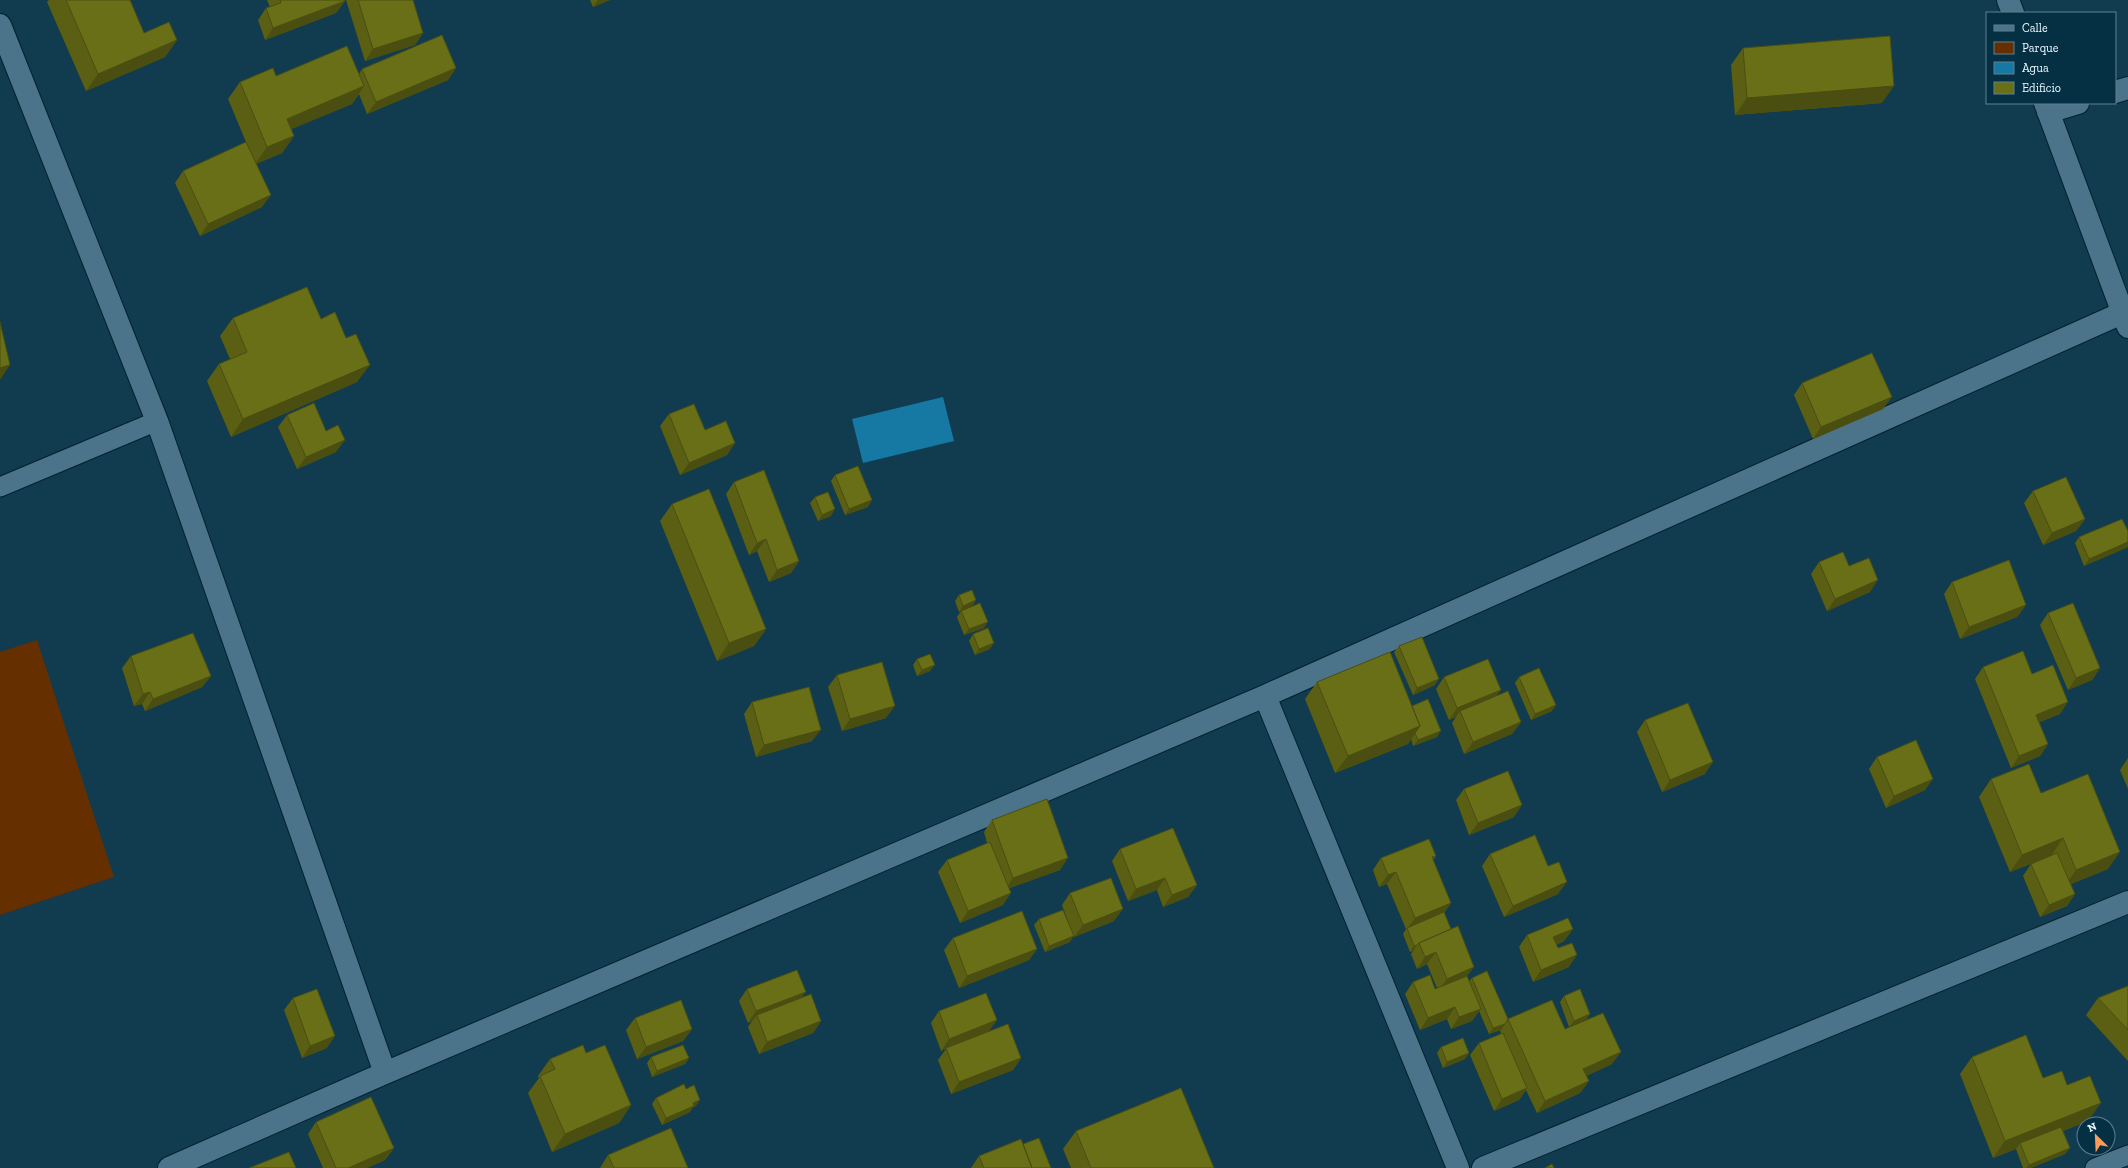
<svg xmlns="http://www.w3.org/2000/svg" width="2128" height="1168" font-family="'Zilla Slab',serif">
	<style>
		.green { fill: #652f00 }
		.water { fill: #1579a4 }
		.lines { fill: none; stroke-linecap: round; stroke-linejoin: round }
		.service-casing { stroke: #02212f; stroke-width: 21 }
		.minor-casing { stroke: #02212f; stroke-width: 24 }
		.service { stroke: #4b7389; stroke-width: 19 }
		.minor { stroke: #4b7389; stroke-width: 22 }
		.wall { fill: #5a5f14 }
		.shaded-wall { fill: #4a4e10 }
		.building { fill: #696f17; stroke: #4a4e10 }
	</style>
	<rect width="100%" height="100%" fill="#113b4f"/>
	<path class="green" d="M37 640 114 877 0 915V652Z"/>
	<path class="water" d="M943 397 954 441 863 463 852 419Z"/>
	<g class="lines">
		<g class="service-casing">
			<path id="service" d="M0 487 157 421
				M2095 1168 2128 1155"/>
		</g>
		<g class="minor-casing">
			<path id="minor" d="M2008 0 2013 13
				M0 25 157 421 385 1073
				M2115 92 2128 88
				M2045 103 2128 327
				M2048 112 2078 103
				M1265 696 1458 1168
				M169 1168 385 1073 1265 696 2122 313
				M1483 1168 2128 902"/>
		</g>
		<use href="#service" class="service"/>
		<use href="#minor" class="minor"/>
	</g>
	<path class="wall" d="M49 0H130L144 33 177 40 165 57 86 91 47 2Z
		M267 0H344L345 1 336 13 265 40 258 20 266 8 270 7Z
		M346 0H413L423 33 415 45 365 61Z
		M590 0H610L593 7Z
		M1743 48 1882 103 1735 115 1731 65Z
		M456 68 448 80 367 114 359 94 352 104 291 129 294 136 282 153 256 164 262 207 200 236 175 183 183 171 246 142 228 99 240 82 276 76 359 74 362 69Z
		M233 318 321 319 357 382 231 437 207 381 219 364 230 359 220 336Z
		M1802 383 1883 409 1813 439 1794 395Z
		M669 414 705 430 735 443 727 455 680 475 660 426Z
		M287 415 326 431 336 452 297 469 278 427Z
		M835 475 868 507 845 515 831 481Z
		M734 482 799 561 791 573 769 582 757 551 749 555 726 494Z
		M2033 491 2085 519 2076 531 2043 545 2024 503Z
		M815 497 831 516 818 521 810 503Z
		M672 504 766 629 754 646 717 661 660 521Z
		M2079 537 2128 547 2084 566 2075 543Z
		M1819 562 1870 592 1827 611 1811 574Z
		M1952 582 2026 605 2017 617 1960 639 1944 594Z
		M959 595 976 600 972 606 959 612 955 601Z
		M961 611 984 628 964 635 957 617Z
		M2048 613 2100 668 2092 680 2068 690 2040 625Z
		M973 634 990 649 975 655 969 641Z
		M1399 646 1435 685 1413 695 1394 652Z
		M131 656 211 676 202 687 145 711 142 704 134 706 122 668Z
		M917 659 930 671 917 676 913 665Z
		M1983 667 2032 674 2060 714 2039 722 2048 744 2040 756 2011 768 1975 679Z
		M837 675 886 718 842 731 828 687Z
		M1444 677 1497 696 1521 722 1512 734 1464 754 1452 723 1456 717 1449 720 1436 689Z
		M1519 677 1552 711 1531 720 1515 683Z
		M1317 682 1412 706 1437 737 1413 746 1411 739 1408 744 1335 773 1305 699Z
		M752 702 812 741 756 757 744 714Z
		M1645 720 1705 774 1662 792 1637 732Z
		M1877 757 1925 790 1886 808 1869 769Z
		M2128 758V789L2120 770Z
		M1991 779 2041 793 2108 869 2071 884 2075 894 2067 906 2040 917 2023 876 2031 864 2051 856 2010 872 1979 797Z
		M1464 789 1514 817 1469 835 1456 800Z
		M992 820 1060 870 1009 888 1003 905 960 923 938 872 947 860 987 843 984 832Z
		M1120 849 1197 885 1188 897 1163 907 1157 890 1128 901 1112 861Z
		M1490 854 1558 894 1504 917 1482 866Z
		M1436 856 1433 860 1451 903 1444 913 1469 981 1472 978 1508 1019 1565 1029 1612 1064 1586 1076 1589 1081 1580 1093 1537 1113 1526 1090 1519 1100 1494 1111 1470 1055 1479 1043 1501 1034 1500 1031 1501 1030 1489 1034 1479 1011 1472 1021 1451 1029 1447 1019 1420 1030 1405 994 1413 982 1435 989 1437 988 1427 964 1417 969 1411 954 1413 951 1410 952 1403 934 1406 929 1387 884 1379 887 1373 870 1381 858Z
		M1070 893 1114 921 1074 937 1062 905Z
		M1039 919 1070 942 1045 952 1034 925Z
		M1573 929 1564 941 1556 945 1569 967 1533 982 1519 947 1527 935Z
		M953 938 1037 949 1029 960 959 988 944 950Z
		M2128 986V1061L2086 1015 2098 998Z
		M747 989 806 992 801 998 821 1021 813 1033 759 1054 748 1027 752 1021 748 1023 739 1001Z
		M1564 996 1590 1014 1586 1020 1569 1027 1560 1002Z
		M293 998 327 1048 302 1058 284 1010Z
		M939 1011 997 1020 988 1032 1021 1058 1013 1070 951 1094 938 1060 946 1049 941 1051 931 1023Z
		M635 1018 692 1029 683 1041 637 1059 626 1030Z
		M1441 1047 1469 1053 1465 1059 1443 1068 1437 1053Z
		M651 1057 689 1058 685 1064 652 1077 647 1063Z
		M1972 1057 2067 1085 2088 1121 2063 1131 2070 1148 2065 1154 2031 1168H2023L2016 1149 1993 1158 1960 1074Z
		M550 1059 631 1105 619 1123 552 1152 528 1093 539 1078 538 1076Z
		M656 1098 696 1106 693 1107 690 1112 662 1125 652 1104Z
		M316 1122 394 1148 385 1160 367 1168H323L308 1134Z
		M1076 1131 1214 1168H1071L1063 1149Z
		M1023 1144 1051 1168H971L979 1156Z
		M608 1155 688 1168H600Z"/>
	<path class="shaded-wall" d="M598 0H610L593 7Z
		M345 1 336 13 265 40 273 28Z
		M423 33 415 45 365 61 373 49Z
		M177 40 165 57 86 91 98 74Z
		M456 68 448 80 367 114 376 102Z
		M364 86 352 104 275 136 287 119Z
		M1894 86 1882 103 1735 115 1747 98Z
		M294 136 282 153 255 164 267 147Z
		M271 195 262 207 200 236 208 224Z
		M10 365 0 380V368Z
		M370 365 357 382 231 437 243 419Z
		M1892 397 1883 409 1813 439 1821 427Z
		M345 440 336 452 297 469 306 457Z
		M735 443 727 455 680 475 689 463Z
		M872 500 868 507 845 515 849 509Z
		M835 509 831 516 818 521 822 515Z
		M2085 519 2076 531 2043 545 2052 533Z
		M766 539 757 551 749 555 757 543Z
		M2128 542V547L2084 566 2089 559Z
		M799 561 791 573 769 582 777 570Z
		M1878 580 1870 592 1827 611 1835 599Z
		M976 600 972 606 959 612 963 606Z
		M2026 605 2017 617 1960 639 1969 627Z
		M988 622 984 628 964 635 969 629Z
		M766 629 754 646 717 661 729 643Z
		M994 643 990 649 975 655 979 649Z
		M935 665 930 671 917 676 922 670Z
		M2100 668 2092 680 2068 690 2076 678Z
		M211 676 202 687 145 711 153 699Z
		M1439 679 1435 685 1413 695 1417 688Z
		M1501 690 1492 702 1460 711 1456 717 1449 720 1457 708Z
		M150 692 142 704 134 706 143 694Z
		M2068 702 2060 714 2028 727 2036 715Z
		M1556 705 1552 711 1531 720 1535 714Z
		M895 706 886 718 842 731 850 719Z
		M1521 722 1512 734 1464 754 1473 742Z
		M1420 726 1408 744 1335 773 1348 756Z
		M821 730 812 741 756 757 764 745Z
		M1441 731 1437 737 1413 746 1418 740Z
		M2048 744 2040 756 2011 768 2019 756Z
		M1713 762 1705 774 1662 792 1670 780Z
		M1933 779 1925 790 1886 808 1894 796Z
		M1522 805 1514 817 1469 835 1478 823Z
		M2063 838 2051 856 2010 872 2022 855Z
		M2120 852 2108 869 2064 887 2076 870Z
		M1068 858 1060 870 1005 890 1013 878Z
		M1396 872 1387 884 1379 887 1388 875Z
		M1165 878 1157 890 1128 901 1136 889Z
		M1567 882 1558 894 1504 917 1513 906Z
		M1197 885 1188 897 1163 907 1172 895Z
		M1011 893 1003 905 960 923 968 911Z
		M2075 894 2067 906 2040 917 2049 905Z
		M1451 903 1442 915 1407 929 1415 918Z
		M1123 909 1114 921 1074 937 1083 925Z
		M1573 929 1564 941 1551 947 1553 937Z
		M1074 936 1070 942 1045 952 1049 946Z
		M1417 945 1413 951 1410 952 1414 946Z
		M1037 949 1029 960 959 988 967 976Z
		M1436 952 1427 964 1417 969 1425 957Z
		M1577 955 1569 967 1533 982 1541 970Z
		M1474 967 1465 979 1438 991 1447 979Z
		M806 992 797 1003 757 1015 752 1021 748 1023 756 1011Z
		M1455 1007 1447 1019 1420 1030 1428 1018Z
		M1481 1009 1472 1021 1451 1029 1459 1017Z
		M1590 1014 1586 1020 1569 1027 1574 1021Z
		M997 1020 988 1032 941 1051 949 1039Z
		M821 1021 813 1033 759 1054 767 1042Z
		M1505 1024 1501 1030 1489 1034 1493 1028Z
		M692 1029 683 1041 637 1059 646 1047Z
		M335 1036 327 1048 302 1058 310 1046Z
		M1621 1052 1612 1064 1575 1081 1583 1069Z
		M1469 1053 1465 1059 1443 1068 1447 1062Z
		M689 1058 685 1064 652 1077 657 1071Z
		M1021 1058 1013 1070 951 1094 959 1082Z
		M1589 1081 1580 1093 1537 1113 1545 1101Z
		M1527 1088 1519 1100 1494 1111 1502 1099Z
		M700 1100 696 1106 693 1107 690 1112 662 1125 666 1118 693 1103Z
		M2101 1103 2088 1121 2022 1147 2020 1143 2016 1149 1993 1158 2005 1141Z
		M631 1105 619 1123 552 1152 565 1134Z
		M394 1148 385 1160 367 1168H348Z
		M2070 1148 2065 1154 2031 1168H2026L2029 1165Z"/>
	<path class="building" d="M66 0H130L144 33 169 22 177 40 98 74Z
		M280 0H344L345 1 273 28 266 8 281 3Z
		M358 0H413L423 33 373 49Z
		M442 35 456 68 376 102 362 69Z
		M1890 36 1894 86 1747 98 1743 48Z
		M347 46 364 86 287 119 294 136 267 147 240 82 273 68 276 76Z
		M246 142 271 195 208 224 183 171Z
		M307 287 321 319 335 312 346 338 356 334 370 365 243 419 219 364 247 352 233 318Z
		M0 322 10 365 0 368Z
		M1872 353 1892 397 1821 427 1802 383Z
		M314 403 326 431 338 425 345 440 306 457 287 415Z
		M694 404 705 430 726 421 735 443 689 463 669 414Z
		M858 466 872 500 849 509 835 475Z
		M764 470 799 561 777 570 766 539 757 543 734 482Z
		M2066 477 2085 519 2052 533 2033 491Z
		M709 489 766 629 729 643 672 504Z
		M828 492 835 509 822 515 815 497Z
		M2122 519 2128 531V542L2089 559 2079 537Z
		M1843 552 1849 566 1869 558 1878 580 1835 599 1819 562Z
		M2009 560 2026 605 1969 627 1952 582Z
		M972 590 976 600 963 606 959 595Z
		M980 603 988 622 969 629 961 611Z
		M2073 603 2100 668 2076 678 2048 613Z
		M988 628 994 643 979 649 973 634Z
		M193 633 211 676 153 699 150 692 143 694 131 656Z
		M1422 637 1439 679 1417 688 1399 646Z
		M2023 651 2032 674 2053 665 2068 702 2036 715 2048 744 2019 756 1983 667Z
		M1390 652 1420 726 1348 756 1317 682Z
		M930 654 935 665 922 670 917 659Z
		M1488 659 1501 690 1457 708 1444 677Z
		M882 662 895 706 850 719 837 675Z
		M1539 668 1556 705 1535 714 1519 677Z
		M809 687 821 730 764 745 752 702Z
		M1508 691 1521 722 1473 742 1460 711Z
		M1428 699 1441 731 1418 740 1415 733 1420 726 1412 706Z
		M1688 703 1713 762 1670 780 1645 720Z
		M1916 740 1933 779 1894 796 1877 757Z
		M2029 764 2041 793 2088 774 2120 852 2076 870 2063 838 2022 855 1991 779Z
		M1508 771 1522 805 1478 823 1464 789Z
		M1047 799 1068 858 1013 878 992 820Z
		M1173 828 1197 885 1172 895 1165 878 1136 889 1120 849Z
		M1535 835 1548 866 1559 862 1567 882 1513 906 1490 854Z
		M1429 839 1436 856 1432 857 1451 903 1415 918 1396 872 1388 875 1381 858Z
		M990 842 1011 893 968 911 947 860Z
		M2057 853 2075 894 2049 905 2031 864Z
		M1111 878 1123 909 1083 925 1070 893Z
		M1063 910 1074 936 1049 946 1039 919Z
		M1022 911 1037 949 967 976 953 938Z
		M1444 912 1451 929 1419 943 1417 945 1414 946 1407 928Z
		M1568 918 1573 929 1553 937 1558 948 1572 943 1577 955 1541 970 1527 935Z
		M1458 926 1474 967 1447 979 1436 952 1425 957 1419 943Z
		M797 970 806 992 756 1011 747 989Z
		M1487 971 1508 1019 1505 1024 1493 1028 1472 978Z
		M1430 975 1435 989 1467 976 1481 1009 1459 1017 1455 1007 1428 1018 1413 982Z
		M2128 986V1030L2098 998Z
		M317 989 335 1036 310 1046 293 998Z
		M1580 989 1590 1014 1574 1021 1564 996Z
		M986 993 997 1020 949 1039 939 1011Z
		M811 994 821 1021 767 1042 757 1015Z
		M681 1000 692 1029 646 1047 635 1018Z
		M1552 1000 1565 1029 1603 1013 1621 1052 1583 1069 1589 1081 1545 1101 1508 1019Z
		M1008 1024 1021 1058 959 1082 946 1048Z
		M1503 1033 1527 1088 1502 1099 1479 1043Z
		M2026 1035 2043 1078 2062 1071 2067 1085 2090 1076 2101 1103 2005 1141 1972 1057Z
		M1463 1038 1469 1053 1447 1062 1441 1047Z
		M583 1045 586 1053 605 1045 631 1105 565 1134 540 1076 555 1069 550 1059Z
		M683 1045 689 1058 657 1071 651 1057Z
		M684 1084 686 1089 694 1085 700 1100 693 1103 694 1106 666 1118 656 1098Z
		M1181 1088 1214 1168H1091L1076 1131Z
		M371 1097 394 1148 348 1168H336L316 1122Z
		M2061 1127 2070 1148 2029 1165 2020 1143Z
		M671 1128 688 1168H614L608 1155Z
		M1039 1138 1051 1168H1032L1023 1144Z
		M1021 1139 1032 1168H984L979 1156Z
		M289 1152 296 1168H249Z
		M1552 1164 1554 1168H1545Z"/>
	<rect x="1986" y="12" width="130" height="92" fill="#053044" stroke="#61808e"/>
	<rect x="1994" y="25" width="20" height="6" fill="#4b7389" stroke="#61808e"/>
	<text x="2022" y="32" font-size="12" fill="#eaf7fe">Calle</text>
	<rect x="1994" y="42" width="20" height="12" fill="#652f00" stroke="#61808e"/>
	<text x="2022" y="52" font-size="12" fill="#eaf7fe">Parque</text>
	<rect x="1994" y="62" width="20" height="12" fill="#1579a4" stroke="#61808e"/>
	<text x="2022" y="72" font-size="12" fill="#eaf7fe">Agua</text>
	<rect x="1994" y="82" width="20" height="12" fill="#696f17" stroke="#61808e"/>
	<text x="2022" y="92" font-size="12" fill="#eaf7fe">Edificio</text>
	<g transform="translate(2096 1136) rotate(336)"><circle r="19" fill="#053044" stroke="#61808e"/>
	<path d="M0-3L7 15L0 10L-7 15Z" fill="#fe9c57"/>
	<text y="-6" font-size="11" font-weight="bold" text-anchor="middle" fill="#eaf7fe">N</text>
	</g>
</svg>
